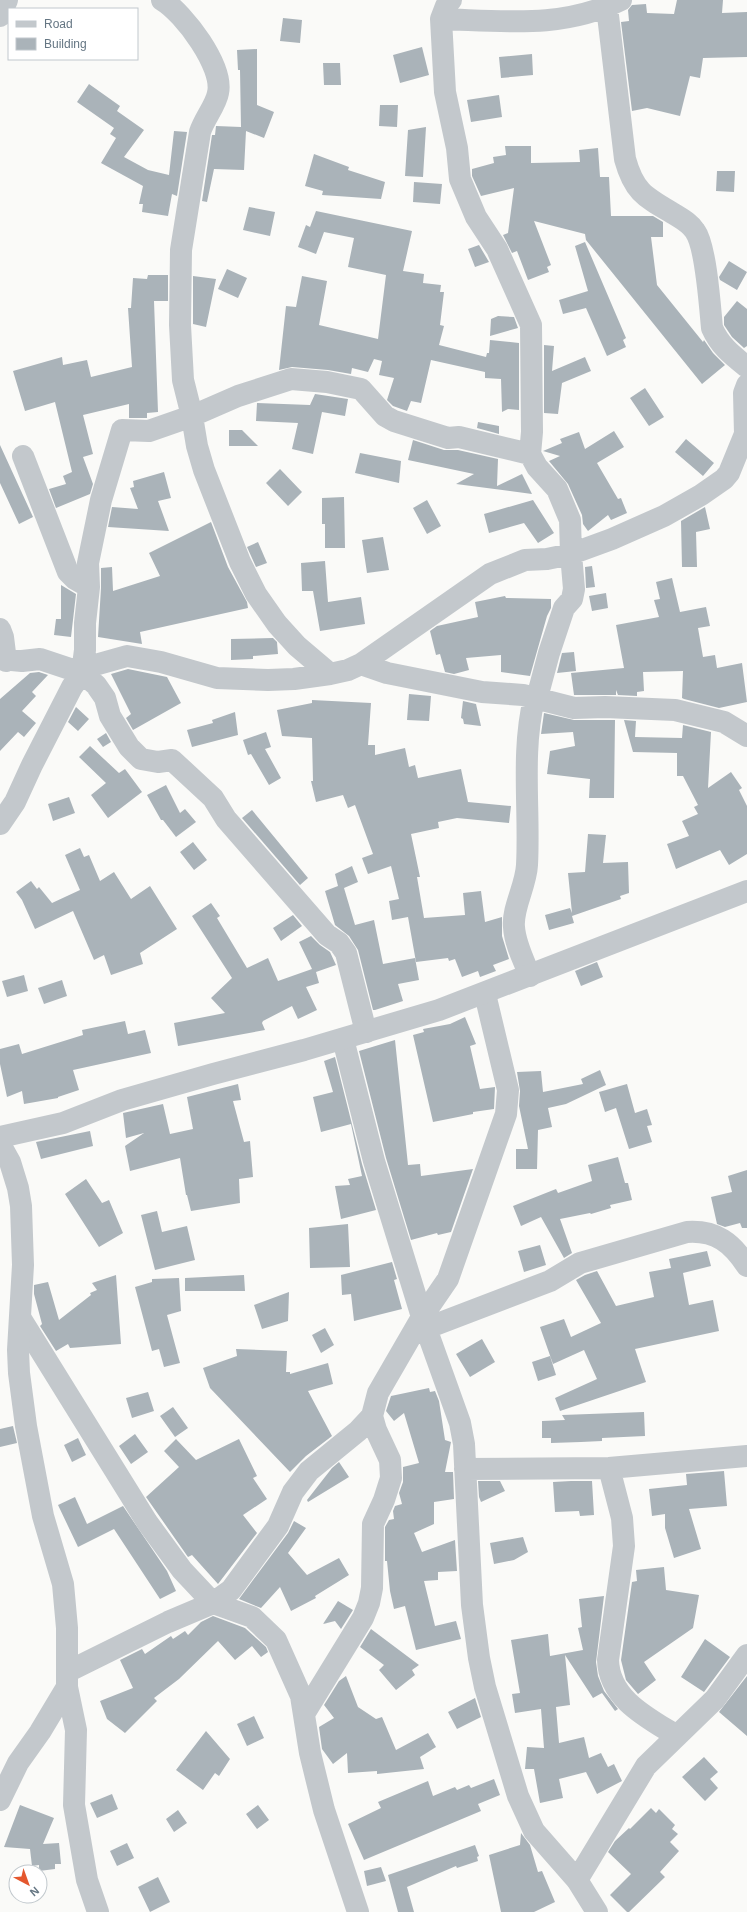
<svg xmlns="http://www.w3.org/2000/svg" width="747" height="1912" font-family="Arial,sans-serif">
	<style>
		.building { fill: #aab3b9 }
		.lines { fill: none; stroke-linecap: round; stroke-linejoin: round }
		.minor { stroke: #c3c8cc; stroke-width: 22 }
		.tertiary { stroke: #c3c8cc; stroke-width: 22 }
	</style>
	<rect width="100%" height="100%" fill="#fafaf8"/>
	<path class="building" d="M677 0H723L722 13 747 12V57L703 58 700 78 690 76 680 116 647 108 632 111 621 22 629 21 628 10 632 5 646 4 647 13 674 14Z
		M283 18 302 20 300 43 280 41Z
		M422 47 429 75 400 83 393 55Z
		M257 49V105L274 112 264 138 246 131 244 170 214 169 207 202 202 201 212 135H215L216 126 241 127 240 70H238L237 50Z
		M532 54 533 75 501 78 499 57Z
		M323 63H340L341 85H324Z
		M89 84 120 106 117 111 144 130 124 157 148 170 169 175 174 131 187 132 177 196 172 194 168 216 142 212 143 204H139L143 186 101 163 116 138 110 134 114 128 77 102Z
		M499 95 502 117 471 122 467 100Z
		M380 105H398L397 127 379 126Z
		M426 127 423 177 405 176 408 130Z
		M505 146H531V163L580 162 579 150 598 148 600 177H609L611 216H653L663 222V237H651L657 285 703 342 704 340 713 353 725 365 702 384 586 240 585 234 534 221 551 265 547 267 549 272 528 280 517 251 512 253 503 235 508 233 514 188 481 196 472 176V169L494 163 493 157 506 155Z
		M314 154 349 167 348 170 385 182 381 199 322 195 323 191 305 186Z
		M717 171H735L734 192 716 191Z
		M414 182 442 184 440 204 413 202Z
		M249 207 275 212 270 236 243 230Z
		M316 211 412 231 403 271 424 274 423 283 441 285 440 292H444L440 325 444 326 439 345 486 357 487 353H489L490 340 519 343V410L508 409 502 412 501 379 485 378V372L431 360 421 403 411 401 407 411 393 406 387 400 394 378 379 375 382 361 374 359 368 372 352 368 351 374 328 370 292 367 279 370 286 306 296 307 302 276 327 281 319 325 378 339 386 275 348 267 354 238 324 232 316 254 298 247 306 225 310 227Z
		M585 242 626 338 623 340 626 347 607 356 586 308 563 314 559 300 588 291 575 246Z
		M479 245 489 262 475 267 468 249Z
		M729 261 747 272 737 290 720 280 719 277Z
		M227 269 247 278 238 298 218 289Z
		M148 275H168V301H154L158 412 147 413V418H129V404L83 415 93 454 83 457 93 484 90 494 56 508 49 489 66 484 63 476 72 472 55 402 25 411 13 371 62 357 63 365 87 360 91 377 132 367 128 308H131L133 278 147 279Z
		M193 276 216 279 206 327 193 324Z
		M737 301 747 309V346L744 348 732 337 724 325V317Z
		M498 316 514 317 518 328 490 336 491 319Z
		M544 345 554 346 552 371 585 357 591 371 562 383 558 414 544 413Z
		M645 388 664 417 649 426 630 398Z
		M315 394 348 399 345 416 322 412 313 454 292 449 298 423 256 421 257 403 310 405Z
		M478 422 499 426V434L477 428Z
		M229 430H242L258 446H229Z
		M614 431 624 447 597 463 618 499 621 498 627 513 611 520 608 515 588 531 583 524 582 515 568 484 549 461 560 456 543 451 562 443 560 439 579 432 585 449Z
		M686 439 714 463 703 476 675 452Z
		M413 440 444 450H458L498 459 497 486 522 474 532 494 456 484 474 474 408 460Z
		M0 445 33 517 19 524 0 483Z
		M360 453 401 461 399 483 355 473Z
		M280 469 302 492 288 506 266 483Z
		M164 472 171 498 158 501 169 531 108 527 112 507 138 509 130 488 134 487 133 481Z
		M344 497 345 548H325V524H322V498Z
		M427 500 441 526 427 534 413 508Z
		M533 500 554 533 538 543 524 523 489 533 484 514Z
		M705 507 710 529 696 532 697 567H682L681 521Z
		M211 522 228 567 247 602 248 608 140 632 142 644 98 637 101 588V568L112 567 113 591 160 576 149 553Z
		M383 537 389 570 367 573 362 540Z
		M258 542 267 563 256 567 247 547Z
		M325 561 328 602 361 597 365 624 320 631 313 591H302L301 563Z
		M592 566 595 587 586 588 585 567Z
		M672 578 680 612 706 607 710 626 698 628 703 657 715 655 717 668 742 663 747 702 719 708 684 699 682 698 683 671 643 672 644 691 637 692V696L618 695 616 690V695H574L571 673 624 668 616 625 659 617 654 600 660 599 656 582Z
		M61 585 76 594 71 637 54 635 56 619H61Z
		M606 593 608 608 592 611 589 596Z
		M505 596 506 598 551 599V608L547 616 530 676 501 672V655L466 658 469 670 454 674 445 672 440 654 436 655 430 631 437 626 478 617 475 602Z
		M273 638 277 642 278 654 253 656V659L231 660V639Z
		M574 652 576 671 557 673 562 653Z
		M128 669 167 677 181 703 133 730 126 718 131 714 111 674Z
		M39 672 48 675 32 692 36 696 22 711 36 723 24 737 18 732 0 751V699L30 673Z
		M409 694 431 696 429 721 407 720Z
		M312 700 371 703 368 745H375V755L405 748 409 767 415 765 418 778 461 769 468 802 511 806 509 823 457 818 438 822 439 828 411 834 420 877H417L424 918 465 915 463 893 481 891 485 922 502 917V936L509 959 493 965 496 971 480 977 478 971 462 977 455 959 449 961 448 958 416 962 408 917 392 920 389 901 399 899 391 866 368 874 362 858 373 854 355 805 348 808 343 795 316 802 311 781H313L312 738 282 736 277 710 312 703Z
		M463 701 476 704 481 726 464 724 463 719 461 718Z
		M76 707 89 719 78 731 68 722Z
		M235 712 238 735 192 747 187 730 213 723 212 720Z
		M544 713 574 720H615L614 798H589L590 779 547 774 550 751 575 746 573 732 541 734Z
		M624 720 636 721 635 737 682 738 683 725 711 732 708 788 731 772 742 788 739 790 747 806V854L729 865 720 850 676 869 667 844 689 836 682 821 698 814 694 807 698 805 683 776H677V753L633 752Z
		M266 732 271 747 265 749 281 778 269 785 251 754 248 755 243 740Z
		M106 733 111 742 103 747 97 739Z
		M90 746 119 773 125 769 142 792 108 818 91 795 106 783 79 757Z
		M166 785 180 813 185 809 196 822 176 837 163 820H161L147 795Z
		M69 797 75 813 53 821 48 804Z
		M252 810 308 878 300 885 242 818Z
		M588 834 606 835 603 863 628 862 629 893 620 896 621 899 572 916 574 923 549 930 545 915 570 908 572 913 568 873 585 872Z
		M193 842 207 860 194 870 180 852Z
		M80 848 84 857 89 855 100 881 114 872 131 899 150 886 177 929 140 953 143 964 111 975 104 955 94 960 73 911 35 929 22 900 16 892 31 881 37 889 39 887 52 903 80 890 65 855Z
		M352 866 358 882 344 888 355 925 374 920 383 964 415 958 419 980 398 984 403 1001 375 1010H373L358 950 349 936 335 925 325 891 338 886 335 874Z
		M211 903 220 916 217 918 247 968 268 958 278 981 312 969 299 942 311 936 320 945 330 952 336 965 316 972 319 983 306 987 317 1010 298 1019 292 1006 263 1021 262 1023 265 1030 178 1046 174 1023 225 1013 211 998 232 978 192 916Z
		M293 915 302 926 281 941 273 928Z
		M597 962 603 977 581 986 575 971Z
		M24 975 28 991 7 997 2 981Z
		M62 980 67 996 44 1004 38 988Z
		M465 1017 476 1044 470 1046 480 1089 495 1087 494 1109 473 1112V1114L433 1122 413 1035 424 1032 423 1029 450 1024Z
		M125 1021 128 1034 145 1030 151 1053 73 1070 79 1090 58 1097V1098L24 1104 22 1091 7 1097 0 1064V1049L19 1044 22 1054 83 1035 82 1030Z
		M395 1040 408 1165 420 1164 421 1176 473 1169 451 1232 438 1235 437 1233 411 1240 386 1158 359 1051Z
		M335 1057 362 1164 376 1210 341 1219 335 1186 350 1185 348 1179 362 1176 351 1124 321 1132 313 1097 333 1092 324 1061Z
		M600 1070 606 1085 566 1104 548 1108 552 1127 538 1130 537 1169H516V1149H528L519 1106 520 1091 517 1072 541 1071 543 1092 583 1084 581 1079Z
		M238 1084 241 1100 233 1101 244 1142 250 1141 253 1177 239 1179 240 1203 191 1211 187 1195H186L180 1158 130 1171 125 1146 144 1133 126 1138 123 1113 163 1104 170 1134 193 1129 187 1097Z
		M627 1084 635 1113 647 1109 652 1125 647 1126 652 1142 629 1149 616 1108 605 1112 599 1092Z
		M90 1131 93 1146 41 1159 36 1142Z
		M618 1157 625 1183H628L632 1200 610 1205 611 1208 591 1214 590 1213 560 1219 572 1253 564 1258 541 1217 521 1226 513 1206 556 1189 558 1193 592 1181 588 1165Z
		M747 1170V1228H742L740 1223 725 1227 717 1224 711 1197 732 1192 728 1176Z
		M86 1179 102 1203 109 1200 123 1233 99 1247 65 1194Z
		M157 1211 162 1232 187 1226 195 1260 155 1270 141 1215Z
		M348 1224 350 1267 310 1268 309 1228Z
		M540 1245 546 1265 524 1272 518 1251Z
		M707 1251 711 1266 683 1273 689 1305 713 1300 719 1331 635 1349 646 1382 560 1411 555 1398 597 1379 584 1350 553 1364 540 1327 564 1319 571 1337 601 1323 576 1280 585 1275 597 1271 616 1306 654 1297 649 1272 671 1268 669 1259Z
		M392 1262 397 1279 394 1280 402 1309 354 1321 351 1294 342 1295 341 1275Z
		M116 1275 121 1344 70 1348 68 1344 56 1351 40 1326 42 1324 34 1294V1285L48 1282 59 1320 91 1295 90 1293 97 1290 92 1283Z
		M244 1275 245 1291H185V1278Z
		M179 1278 181 1311 167 1315 180 1363 164 1367 159 1349 152 1351 135 1287 152 1282V1279Z
		M289 1292 288 1321 262 1329 254 1305Z
		M325 1328 334 1345 321 1353 312 1335Z
		M482 1339 495 1362 470 1377 456 1354Z
		M236 1349 287 1351 286 1372H290V1374L328 1363 333 1384 308 1391 332 1436 306 1456 290 1472 210 1388 203 1368 237 1356Z
		M550 1356 556 1375 538 1381 532 1362Z
		M429 1388 430 1392 435 1391 439 1401 445 1440 451 1442 445 1472H453L454 1499 434 1502V1524L414 1533 422 1552 455 1540 457 1571 438 1572V1580L424 1581 435 1626 456 1621 461 1639 416 1650 405 1606 394 1609 390 1591 387 1561H385V1527L389 1520 394 1519 393 1511 395 1506 402 1504 399 1493 403 1482V1467L419 1463 404 1413 394 1421 386 1411 391 1396Z
		M148 1392 154 1411 132 1418 126 1398Z
		M173 1407 188 1428 175 1437 160 1416Z
		M644 1412 645 1436 602 1438V1441L581 1442 551 1443V1438H542V1421L565 1420 562 1415Z
		M13 1426 17 1443 0 1447V1429Z
		M135 1434 148 1452 131 1464 119 1446Z
		M78 1438 86 1455 72 1462 64 1445Z
		M176 1439 196 1460 239 1439 257 1476 253 1478 267 1499 243 1515 257 1533 218 1584 192 1555 188 1557 146 1497 179 1467 164 1451Z
		M339 1462 349 1477 308 1502 307 1500 332 1468Z
		M724 1471 727 1506 689 1509 701 1549 674 1558 665 1528V1514L652 1516 649 1489 687 1485 686 1474Z
		M478 1481H500L505 1491 481 1502 479 1497Z
		M571 1481H592L594 1515 580 1516 579 1511 555 1512 553 1482Z
		M75 1497 87 1524 123 1506 167 1571 176 1591 160 1599 114 1529 78 1547 58 1505Z
		M294 1521 306 1528 288 1553 307 1575 339 1558 349 1575 315 1596 316 1598 291 1611 280 1587 261 1608 239 1599 288 1533Z
		M523 1537 528 1552 514 1560 494 1564 490 1543Z
		M664 1567 666 1590 699 1595 693 1628 644 1662 656 1680 638 1694 626 1680 621 1660 632 1582 637 1581 636 1570Z
		M604 1596 596 1662 598 1676 604 1691 618 1709 615 1711 602 1693 593 1698 565 1655 570 1705 556 1707 559 1743 584 1737 589 1758 601 1753 608 1767 614 1764 622 1781 597 1794 586 1772 559 1779 563 1798 540 1803 534 1769H525L527 1747 544 1748 541 1709 515 1713 512 1694 520 1693 511 1640 548 1634 550 1656 583 1650 578 1628 582 1627 579 1599Z
		M338 1601 353 1610 341 1629 335 1621 323 1624Z
		M213 1616 245 1628 266 1647 268 1652 261 1657 252 1646 235 1660 218 1641 179 1679 154 1698 157 1701 125 1733 107 1719 100 1701 133 1688 120 1660 142 1649 145 1654 171 1636 173 1639 185 1631 188 1635 201 1622Z
		M371 1629 419 1665 412 1670 415 1675 396 1690 379 1670 384 1665 360 1647Z
		M705 1639 730 1657 704 1692 681 1677Z
		M346 1676 358 1707 376 1719 382 1717 396 1750 428 1733 436 1747 420 1757 424 1769 377 1774V1771L348 1773 347 1753 333 1764 322 1749 319 1727 334 1718 324 1705 339 1681Z
		M747 1676V1736L719 1712Z
		M475 1698 481 1717 457 1729 448 1712Z
		M254 1716 264 1738 247 1746 237 1724Z
		M206 1731 230 1759 219 1776 215 1773 203 1790 176 1770Z
		M704 1757 718 1772 710 1779 718 1788 705 1801 682 1777Z
		M494 1779 500 1795 478 1804 481 1811 364 1860 348 1824 381 1808 378 1802 428 1781 433 1796 455 1787 457 1790 469 1785 471 1788Z
		M112 1794 118 1809 97 1818 90 1803Z
		M20 1805 54 1818 43 1844 59 1843 61 1864H55V1869L39 1871V1865L32 1866 30 1849 4 1847Z
		M258 1805 269 1820 257 1829 246 1814Z
		M651 1808 656 1813 659 1809 675 1825 672 1829 678 1834 670 1842 679 1851 660 1872 665 1877 629 1912H627L610 1895 631 1874 608 1852 615 1841 629 1828 630 1829Z
		M178 1810 187 1823 174 1832 166 1819Z
		M521 1833 530 1845 538 1872 542 1871 555 1902 534 1912H501L489 1855 520 1845Z
		M127 1843 134 1858 117 1866 110 1851Z
		M475 1845 479 1856 477 1857 478 1861 457 1868 456 1866 407 1887 414 1912H398L388 1875Z
		M381 1867 386 1881 367 1886 364 1871Z
		M158 1877 170 1902 150 1912 138 1887Z"/>
	<g class="lines">
		<path class="minor" d="M162 0C184 13 224 67 218 93 216 105 204 119 200 132L181 250 180 325 183 380 192 416 197 446 204 470 240 562 256 594 277 624 297 646 330 674
			M451 0 446 6 441 19 445 92 457 148 460 179 476 217 497 249 531 325 532 432 530 454 537 467 557 489 570 520 571 554 574 589 572 599 564 608 549 653 538 694 534 699C521 753 530 810 527 865 526 886 512 908 514 927 515 944 524 961 530 976
			M607 7 625 159C634 192 645 197 674 214 682 219 690 223 695 231 706 246 710 307 712 328 720 346 732 355 747 367
			M0 16 7 0
			M441 19C505 21 563 29 621 0
			M23 456 68 572 75 579 89 587
			M0 629 3 637 6 661
			M0 659 22 661 40 659 82 673 96 685 105 698 110 716 129 747 141 759 158 762 172 760 213 798 226 819 327 935 339 943 346 953 366 1032
			M361 664 387 673 482 692 523 695 574 708 605 707 675 710 724 722 747 736
			M82 673 85 650V623L89 587 88 563 101 500 122 430 149 431 192 416 238 396 291 379 327 382 361 389 385 416 394 421 448 438 459 437 530 454
			M0 824 15 802 32 765 72 687 82 673 95 665 127 656 161 662 217 678 268 680 294 679 330 674 348 670 361 664 490 574 525 560 547 559 571 554 612 539 664 516 701 495 724 479 729 473 745 434 744 393 747 385
			M485 994 508 1090 506 1114 448 1279 422 1317 460 1423 464 1444 472 1605 479 1658 485 1687 518 1796 534 1831 577 1880 597 1912
			M21 1319 147 1522 182 1570 213 1603 252 1617 276 1640 301 1696 310 1753 324 1810 358 1912
			M427 1328 550 1281 580 1263 687 1232C716 1230 732 1243 747 1266
			M609 1468 622 1518 624 1546 608 1660C609 1699 648 1718 677 1736
			M465 1469 609 1468 747 1456
			M67 1672 168 1622 213 1603 231 1590 278 1526 293 1492 309 1471 358 1431 372 1416 378 1393 422 1317 374 1161 343 1039
			M304 1714 363 1618 369 1603 372 1588 373 1524 384 1500 391 1478 390 1460 376 1430 372 1416
			M577 1880 646 1766 715 1699 747 1655"/>
		<path class="tertiary" d="M0 1137 63 1123 122 1100 213 1074 304 1050 439 1010 747 891
			M0 1144 10 1162 18 1188 21 1206 23 1265 18 1350 19 1373 26 1426 43 1516 63 1584 67 1628V1687L40 1732 18 1763 0 1800
			M67 1687 76 1730 74 1805 87 1880 98 1912"/>
	</g>
	<rect x="8" y="8" width="130" height="52" fill="#ffffff" stroke="#c1c8cd"/>
	<rect x="16" y="21" width="20" height="6" fill="#c3c8cc" stroke="#c1c8cd"/>
	<text x="44" y="28" font-size="12" fill="#657683">Road</text>
	<rect x="16" y="38" width="20" height="12" fill="#aab3b9" stroke="#c1c8cd"/>
	<text x="44" y="48" font-size="12" fill="#657683">Building</text>
	<g transform="translate(28 1884) rotate(139)"><circle r="19" fill="#ffffff" stroke="#c1c8cd"/>
	<path d="M0-3L7 15L0 10L-7 15Z" fill="#e4572e"/>
	<text y="-6" font-size="11" font-weight="bold" text-anchor="middle" fill="#657683">N</text>
	</g>
</svg>
